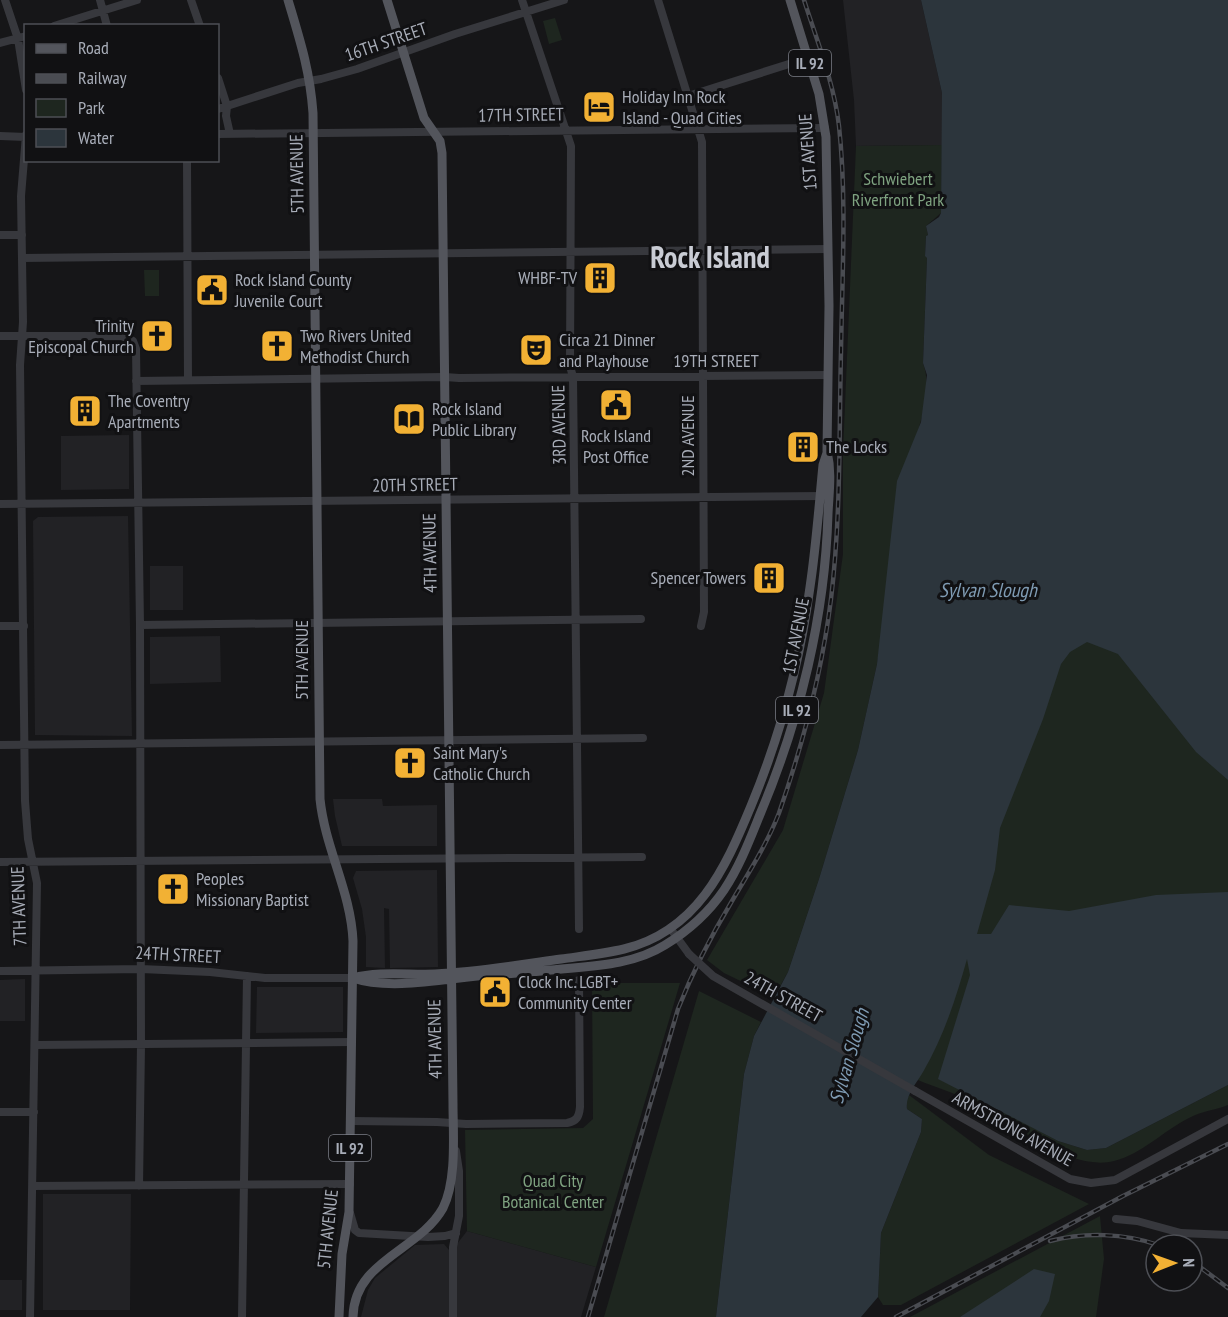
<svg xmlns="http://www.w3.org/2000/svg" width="1228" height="1317" font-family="'PT Sans Narrow',sans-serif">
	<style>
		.built { fill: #222225 }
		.green { fill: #1e261f }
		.water { fill: #2c353c }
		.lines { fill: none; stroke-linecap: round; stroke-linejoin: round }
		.minor { stroke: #37383d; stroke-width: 8 }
		.major { stroke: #53555c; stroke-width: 9 }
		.rail-casing { stroke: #4a4c52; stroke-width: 4.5 }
		.rail { stroke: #111113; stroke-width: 2; stroke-dasharray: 7; stroke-linecap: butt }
		.minor-bridge { stroke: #37383d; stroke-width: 8 }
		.labels { text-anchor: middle; stroke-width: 6; stroke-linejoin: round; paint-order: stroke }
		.shield { fill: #111113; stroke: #7b7e86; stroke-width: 1.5 }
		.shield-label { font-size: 16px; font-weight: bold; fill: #a8adb8 }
		.street-label { font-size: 18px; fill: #a8adb8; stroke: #111113 }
		.poi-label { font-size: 18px; fill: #a8adb8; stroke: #111113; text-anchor: start }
		.park-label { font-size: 18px; fill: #7fa381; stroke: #111113 }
		.water-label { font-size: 20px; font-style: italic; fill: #7f9bb3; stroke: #111113 }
		.town-label { font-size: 30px; font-weight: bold; fill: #c9ccd4; stroke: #111113 }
	</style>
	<rect width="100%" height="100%" fill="#161618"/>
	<path class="built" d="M843 0H921L942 93V145L856 146 854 100Z
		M129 435V489L61 490V436Z
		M128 516 132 736 35 735 33 521 38 517Z
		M150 566H183V610H150Z
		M220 636 221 682 150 684V637Z
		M333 799H382L383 806 437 805V846H342L335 816Z
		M437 870 438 967 390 968 389 909 384 908 385 968 366 967V937L362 909 353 878 356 871Z
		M25 979V1021H0V980Z
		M257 987H343V1032L256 1033Z
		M43 1194H131L130 1310H43Z
		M467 1231 596 1267 581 1317H457V1244Z
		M444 1244 449 1250V1317H361L368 1290 375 1278 415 1245Z
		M0 1280H22V1310H0Z"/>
	<path class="green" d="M555 18 562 40 549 44 543 21Z
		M942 145 941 213 926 226 928 235 926 236 925 255 927 258 923 363C933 390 920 425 911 452L877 664 858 750 819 879 788 972 774 997 724 973 707 960 783 830 824 693 843 554V452L856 146Z
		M144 270H159V296H145Z
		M1092 610 1228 756V911L973 1096 1058 1141 1087 1150 1106 1148 1228 1085V1105C1216 1110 1201 1111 1189 1118 1163 1131 1142 1154 1114 1161 1067 1173 1003 1116 961 1097 947 1090 932 1086 918 1080L1035 698Z
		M592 983H680L596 1267 467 1231 465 1130 583 1128 593 1119Z
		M699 991 761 1022 754 1036 744 1074 716 1317H604Z
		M909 1095 989 1155 1089 1204 901 1305H883L878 1297 881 1233 921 1132 922 1119 907 1109 906 1102Z
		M1100 1216 1104 1259 1096 1317H910Z"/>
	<path class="water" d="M921 0H1228V780L1196 752 1118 654 1087 642 1070 652 1061 664 1043 719 1000 828 995 870 977 934H991L1009 905 1069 911 1156 895 1228 892V1085L1106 1148 1087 1150 1058 1141 938 1079 970 975 967 959C956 998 944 1036 923 1072 917 1083 905 1095 907 1109L922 1119 921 1132 881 1233 878 1297 861 1317H716L744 1074 754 1036 788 972 819 879 858 750 877 664 897 481 921 422 927 375 923 363 927 258 925 256 926 236 928 235 926 226 939 217 941 213 942 93Z
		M1034 1269 1055 1274 1049 1301 1040 1317H960Z"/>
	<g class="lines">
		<path class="minor" d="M5 0 18 39 26 90
			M100 0 107 26
			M191 0 200 26
			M522 0 571 146 570 366 573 377 579 929
			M658 0 702 142 704 612 701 626
			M54 26 137 0
			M0 43 26 36
			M218 78 227 106 226 116 230 134
			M688 96 808 58
			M218 109 298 83 321 79 357 69 455 34 564 0
			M218 134 825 128
			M26 135 21 196 23 322 20 365 25 801 28 839 37 883 30 1317
			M0 136 26 137
			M187 160 188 380
			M0 235H22
			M22 258 828 249
			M0 336H122L133 341 136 349 140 625 141 1045 139 1186
			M136 381 445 377 459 378 828 375
			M0 504 823 496
			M140 625 641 619
			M0 626H24
			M0 745 643 738
			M0 862 642 857
			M670 928 689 954
			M0 971 141 969 210 972 265 978H353
			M35 1045 352 1042
			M915 1091 1070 1179 1091 1183 1115 1180 1228 1119
			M0 1112H34
			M351 1121 437 1122 466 1124 567 1123C577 1121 579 1117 580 1107L579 980
			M32 1186 350 1184
			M350 1213 355 1230 359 1233 428 1237 445 1236 456 1233
			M1116 1219 1137 1221 1181 1233 1228 1235
			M242 1317 247 976
			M453 1317V1247L459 1216V1171L456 1151"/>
		<path class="major" d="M288 0C300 40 310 71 313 113L320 799C325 848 351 892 353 941L349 1212 342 1254 339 1317
			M353 978C391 991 448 978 488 975 509 974 530 972 551 970 589 966 632 966 665 945 688 931 709 912 724 890 740 866 750 839 761 812 800 719 825 616 828 514 829 492 832 473 827 451L829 306 826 137 819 94 790 0
			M353 978C379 971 408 975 435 974 477 972 519 965 561 959 582 956 603 954 624 949 697 931 725 869 751 806 780 736 800 662 810 587 816 547 819 506 823 465L827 453
			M353 1317C354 1260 419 1251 443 1208 457 1180 453 1134 453 1104L442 153 440 141 424 118 387 0"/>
		<g class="rail-casing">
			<path id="rail" d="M1050 1241C1085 1232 1124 1233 1158 1245
				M1192 1261 1228 1288
				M588 1317 678 1009C693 971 711 936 732 901 749 872 767 844 779 813 803 744 822 671 831 599 841 517 839 434 841 352 842 278 847 201 839 126 834 83 817 41 804 0
				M896 1317 1123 1196 1228 1144"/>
		</g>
		<use href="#rail" class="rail"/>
		<path class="minor-bridge" d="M689 954 713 976 915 1091"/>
	</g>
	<defs>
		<g id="hotel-square" transform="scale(1.725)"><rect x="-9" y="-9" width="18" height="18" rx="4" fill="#f2b134" stroke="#111113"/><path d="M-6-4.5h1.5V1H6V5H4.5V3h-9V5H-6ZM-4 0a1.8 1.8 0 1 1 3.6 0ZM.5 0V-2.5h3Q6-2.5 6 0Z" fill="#111"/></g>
		<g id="building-square" transform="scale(1.725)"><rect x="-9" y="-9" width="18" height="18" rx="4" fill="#f2b134" stroke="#111113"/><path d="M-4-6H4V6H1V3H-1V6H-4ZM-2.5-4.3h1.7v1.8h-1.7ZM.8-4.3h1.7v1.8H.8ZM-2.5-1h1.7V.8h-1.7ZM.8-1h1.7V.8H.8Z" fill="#111"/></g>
		<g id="civic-square" transform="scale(1.725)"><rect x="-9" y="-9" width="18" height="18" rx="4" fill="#f2b134" stroke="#111113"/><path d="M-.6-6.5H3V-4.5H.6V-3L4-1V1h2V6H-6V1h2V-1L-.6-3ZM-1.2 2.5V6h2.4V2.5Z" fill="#111"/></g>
		<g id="church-square" transform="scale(1.725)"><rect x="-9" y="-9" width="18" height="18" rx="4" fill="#f2b134" stroke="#111113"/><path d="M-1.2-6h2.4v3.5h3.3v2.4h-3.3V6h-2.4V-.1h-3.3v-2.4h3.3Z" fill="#111"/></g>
		<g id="theatre-square" transform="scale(1.725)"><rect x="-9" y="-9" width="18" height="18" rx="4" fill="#f2b134" stroke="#111113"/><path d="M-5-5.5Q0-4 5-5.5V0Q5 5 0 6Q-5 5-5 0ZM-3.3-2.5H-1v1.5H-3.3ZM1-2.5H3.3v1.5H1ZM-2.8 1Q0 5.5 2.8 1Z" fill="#111"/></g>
		<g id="library-square" transform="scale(1.725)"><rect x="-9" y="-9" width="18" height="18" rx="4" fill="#f2b134" stroke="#111113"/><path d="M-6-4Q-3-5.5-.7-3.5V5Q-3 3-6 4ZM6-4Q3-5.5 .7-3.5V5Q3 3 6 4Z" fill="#111"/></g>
	</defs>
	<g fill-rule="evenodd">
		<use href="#hotel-square" x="599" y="107"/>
		<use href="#building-square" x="600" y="278"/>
		<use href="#civic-square" x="212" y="290"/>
		<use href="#church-square" x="157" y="336"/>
		<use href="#church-square" x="277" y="346"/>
		<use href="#theatre-square" x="536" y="350"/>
		<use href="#civic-square" x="616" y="405"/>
		<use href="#building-square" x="85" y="411"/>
		<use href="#library-square" x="409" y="419"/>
		<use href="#building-square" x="803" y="447"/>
		<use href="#building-square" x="769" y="578"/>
		<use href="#church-square" x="410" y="763"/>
		<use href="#church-square" x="173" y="889"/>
		<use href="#civic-square" x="495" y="992"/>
	</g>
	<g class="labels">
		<g class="shield">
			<rect x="789" y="50" width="42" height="26" rx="4.5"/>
			<rect x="776" y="697" width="42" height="26" rx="4.5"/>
			<rect x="329" y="1135" width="42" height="26" rx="4.5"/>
		</g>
		<g class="shield-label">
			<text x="810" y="69">IL 92</text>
			<text x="797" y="716">IL 92</text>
			<text x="350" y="1154">IL 92</text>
		</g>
		<g class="street-label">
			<text transform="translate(386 42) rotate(-19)" y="6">16TH STREET</text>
			<text transform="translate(521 115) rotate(-1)" y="6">17TH STREET</text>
			<text transform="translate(808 152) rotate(-94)" y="6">1ST AVENUE</text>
			<text transform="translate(297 174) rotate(-91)" y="6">5TH AVENUE</text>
			<text x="716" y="367">19TH STREET</text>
			<text transform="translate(559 425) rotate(-91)" y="6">3RD AVENUE</text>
			<text transform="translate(688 436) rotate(-90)" y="6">2ND AVENUE</text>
			<text transform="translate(415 485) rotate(-1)" y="6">20TH STREET</text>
			<text transform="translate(430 553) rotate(-91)" y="6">4TH AVENUE</text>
			<text transform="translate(796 636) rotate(-79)" y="6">1ST AVENUE</text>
			<text transform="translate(302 660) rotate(-90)" y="6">5TH AVENUE</text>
			<text transform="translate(19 906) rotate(-92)" y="6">7TH AVENUE</text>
			<text transform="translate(178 955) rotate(3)" y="6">24TH STREET</text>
			<text transform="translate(783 997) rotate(29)" y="6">24TH STREET</text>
			<text transform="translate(435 1039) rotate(-91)" y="6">4TH AVENUE</text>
			<text transform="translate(1013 1129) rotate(29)" y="6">ARMSTRONG AVENUE</text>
			<text transform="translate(328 1229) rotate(-84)" y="6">5TH AVENUE</text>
		</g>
		<g class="poi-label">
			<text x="622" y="103">Holiday Inn Rock<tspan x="622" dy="21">Island - Quad Cities</tspan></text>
			<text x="577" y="284" text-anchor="end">WHBF-TV</text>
			<text x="235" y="286">Rock Island County<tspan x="235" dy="21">Juvenile Court</tspan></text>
			<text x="134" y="332" text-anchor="end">Trinity<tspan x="134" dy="21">Episcopal Church</tspan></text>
			<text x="300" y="342">Two Rivers United<tspan x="300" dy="21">Methodist Church</tspan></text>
			<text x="559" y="346">Circa 21 Dinner<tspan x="559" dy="21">and Playhouse</tspan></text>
			<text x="108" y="407">The Coventry<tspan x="108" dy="21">Apartments</tspan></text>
			<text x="432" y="415">Rock Island<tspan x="432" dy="21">Public Library</tspan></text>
			<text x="616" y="442" text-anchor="middle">Rock Island<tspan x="616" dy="21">Post Office</tspan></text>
			<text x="826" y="453">The Locks</text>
			<text x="746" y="584" text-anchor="end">Spencer Towers</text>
			<text x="433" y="759">Saint Mary's<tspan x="433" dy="21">Catholic Church</tspan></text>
			<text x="196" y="885">Peoples<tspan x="196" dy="21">Missionary Baptist</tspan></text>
			<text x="518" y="988">Clock Inc. LGBT+<tspan x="518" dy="21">Community Center</tspan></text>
		</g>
		<g class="park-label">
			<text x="898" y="185">Schwiebert<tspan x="898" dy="21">Riverfront Park</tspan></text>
			<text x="553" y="1187">Quad City<tspan x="553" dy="21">Botanical Center</tspan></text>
		</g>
		<g class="water-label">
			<text x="988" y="597">Sylvan Slough</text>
			<text transform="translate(849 1056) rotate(-74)" y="7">Sylvan Slough</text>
		</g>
		<g class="town-label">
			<text x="710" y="268">Rock Island</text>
		</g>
	</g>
	<rect x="24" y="24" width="195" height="138" fill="#111113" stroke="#4d4f55" stroke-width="1.5"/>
	<rect x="36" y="44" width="30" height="9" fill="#53555c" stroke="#4d4f55" stroke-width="1.5"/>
	<text x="78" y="54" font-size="18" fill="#a8adb8">Road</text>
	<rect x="36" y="74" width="30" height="9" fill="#4a4c52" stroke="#4d4f55" stroke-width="1.5"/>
	<text x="78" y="84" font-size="18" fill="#a8adb8">Railway</text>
	<rect x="36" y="99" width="30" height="18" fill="#1e261f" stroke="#4d4f55" stroke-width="1.5"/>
	<text x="78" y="114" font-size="18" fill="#a8adb8">Park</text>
	<rect x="36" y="129" width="30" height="18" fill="#2c353c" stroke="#4d4f55" stroke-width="1.5"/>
	<text x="78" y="144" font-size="18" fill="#a8adb8">Water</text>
	<g transform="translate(1174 1263) rotate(89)"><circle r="28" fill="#111113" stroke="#4d4f55" stroke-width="1.5"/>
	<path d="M0-4.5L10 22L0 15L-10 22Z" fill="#f2b134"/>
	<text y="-9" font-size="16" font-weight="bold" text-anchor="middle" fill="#a8adb8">N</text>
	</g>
</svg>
